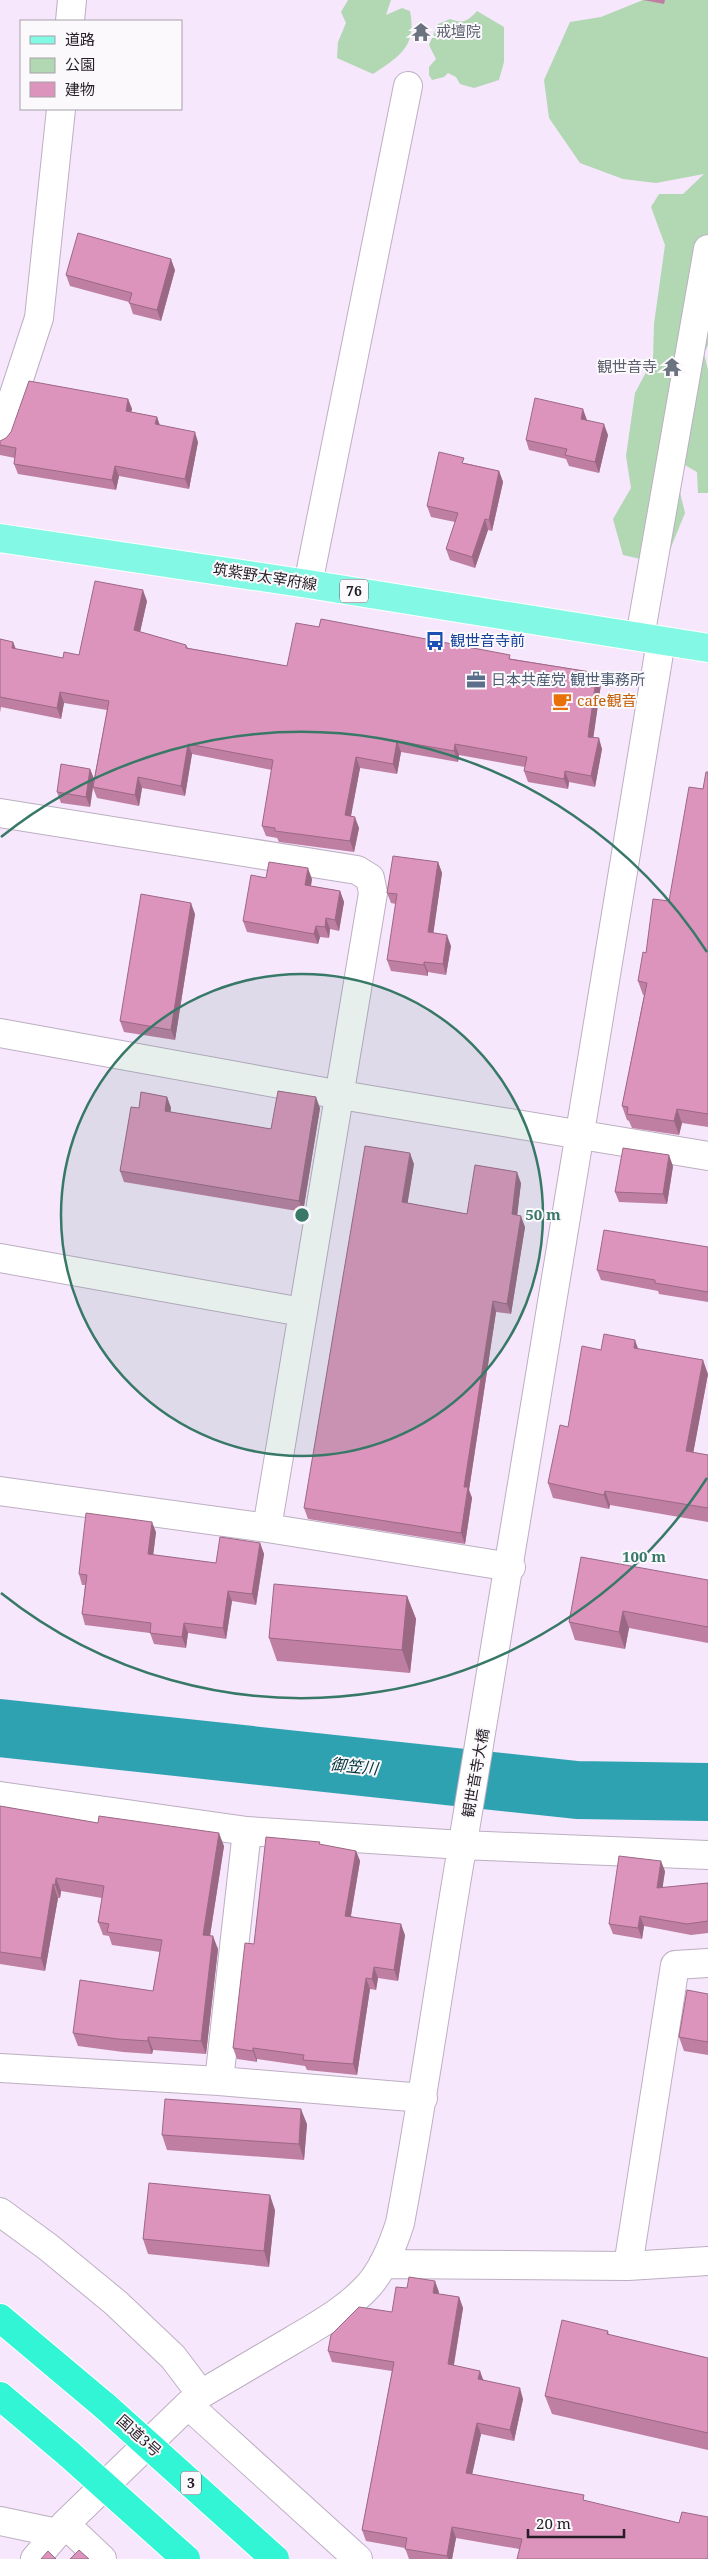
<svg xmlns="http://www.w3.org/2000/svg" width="708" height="2559" font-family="'Noto Serif','Noto Sans JP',serif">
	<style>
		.green { fill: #b2d7b3 }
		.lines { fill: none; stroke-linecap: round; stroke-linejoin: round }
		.river { stroke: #2ea2b1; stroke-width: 58 }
		.minor-casing { stroke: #bdafc2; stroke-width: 30 }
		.major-casing { stroke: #fff; stroke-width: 30 }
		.highway-casing { stroke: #fff; stroke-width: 30 }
		.minor { stroke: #fff; stroke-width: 28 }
		.major { stroke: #83f9e5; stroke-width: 28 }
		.highway { stroke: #31f5d4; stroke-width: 28 }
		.highway-bridge-casing { stroke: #fff; stroke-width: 30; stroke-linecap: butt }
		.highway-bridge { stroke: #31f5d4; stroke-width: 28 }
		.wall { fill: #be7fa2 }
		.shaded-wall { fill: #9b6884 }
		.building { fill: #dd94bc; stroke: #9b6884 }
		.ring { fill: none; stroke: #377867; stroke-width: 2.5 }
		.labels { text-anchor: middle; stroke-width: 4; stroke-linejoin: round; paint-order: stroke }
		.shield { fill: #fcf9fd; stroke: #646066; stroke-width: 1 }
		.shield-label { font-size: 14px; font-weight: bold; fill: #231e25 }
		.worship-label { font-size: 15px; fill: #5b616d; stroke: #fcf9fd; text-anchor: start }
		.street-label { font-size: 15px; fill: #231e25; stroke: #fcf9fd }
		.transit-label { font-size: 15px; fill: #164399; stroke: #fcf9fd; text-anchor: start }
		.service-label { font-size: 15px; fill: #4e5e75; stroke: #fcf9fd; text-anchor: start }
		.food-label { font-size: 15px; fill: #c56008; stroke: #fcf9fd; text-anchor: start }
		.water-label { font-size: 16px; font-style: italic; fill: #00343b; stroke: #fcf9fd }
		.centre { fill: #377867; stroke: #fcf9fd; stroke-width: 2.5 }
		.ring-label { font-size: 15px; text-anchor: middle; font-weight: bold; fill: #377867; stroke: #fcf9fd; stroke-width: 4; stroke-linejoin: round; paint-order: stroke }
	</style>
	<rect width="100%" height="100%" fill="#f6e7fc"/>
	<path class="green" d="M348 0H391L386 15 402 8 410 11C417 46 400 56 373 74L337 58 338 42 346 23 341 12Z
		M643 0H708V345L704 353 708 370V493H698L697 472 683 464 679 488 685 513 667 557 645 560 623 555 613 519 631 488 626 456 635 393 653 359 654 324 665 245 651 207 659 194H683L704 174 656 183 623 179 580 163 549 118 544 80 570 22 601 17Z
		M477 11 504 27V62L499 80 474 88 460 84 456 77 448 73 444 77 432 80 429 75V67L436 59 429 45 438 24 450 19C463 24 468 21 477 11Z"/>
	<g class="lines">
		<path class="river" d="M0 1728 577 1790 708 1792"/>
		<g class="minor-casing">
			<path id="minor" d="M70 21 72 0
				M0 437 39 318 61 109
				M308 584 408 86
				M640 637 708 249
				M0 813 357 870 370 878 373 893 267 1528
				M0 1033 341 1095 708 1156
				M0 1258 302 1312
				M0 1491 267 1528 511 1567
				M0 1796 247 1831 462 1845 708 1855
				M0 2068 219 2081 423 2098
				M219 2081 247 1831
				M0 2212 48 2247 116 2303 173 2357 201 2394
				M383 2264 628 2266 708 2261
				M628 2266 675 1965 708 1963
				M188 2405 358 2559
				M0 2521 57 2533
				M65 2524 102 2559
				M35 2559 65 2524 188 2405 201 2394C232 2376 262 2358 293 2340 320 2324 349 2308 370 2284 384 2267 393 2245 400 2223 424 2096 441 1969 463 1842 532 1442 595 1041 661 641"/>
		</g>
		<g class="major-casing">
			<path id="major" d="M0 538 308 584 708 648"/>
		</g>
		<g class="highway-casing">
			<path id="highway" d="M0 2318 106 2407
				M0 2396 70 2455"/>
		</g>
		<use href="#minor" class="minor"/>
		<use href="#major" class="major"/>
		<use href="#highway" class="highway"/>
		<g class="highway-bridge-casing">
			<path id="highway-bridge" d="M106 2407 275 2559
				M70 2455 186 2559"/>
		</g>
		<use href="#highway-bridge" class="highway-bridge"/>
	</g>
	<path class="wall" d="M643 0H665L664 4Z
		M175 270 161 321 133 314 129 302 70 286 66 275Z
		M128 399 132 409 131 412 157 417 160 425 198 442 189 489 119 476 116 490 18 474 14 464 15 458 0 455V441Z
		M587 420 608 435 599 473 569 466 566 459 529 450 526 440Z
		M465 463 499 471 503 482 492 531 488 530 475 568 450 560 446 549 455 522 431 517 427 506Z
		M147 601 140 632 186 645 188 648 287 666 319 627 597 673 601 684 593 738 602 749 595 787 569 782 568 789 528 782 524 771 525 767 459 755 458 762 401 752 397 774 360 768 351 816 359 828 354 852 279 842 277 838 266 836 262 826 272 770 192 754 185 796 142 788 139 806 97 798 93 788 90 807 61 803 57 792 90 769 94 779 107 710 64 703 61 719 1 707 0 713V639L13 642 16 649 63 658 79 655Z
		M708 772V1127L682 1123 679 1135 632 1128 629 1121 627 1120 622 1106 644 995H643L638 981 646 953 669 901Z
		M438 862 442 873 433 933 451 946 446 975 428 972V976L391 971 387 960 396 904 391 903 387 893Z
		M266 878 312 879 311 886 340 891 344 902 339 931 330 929 329 938 320 937 318 944 247 932 243 921Z
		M195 914 175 1040 124 1032 120 1021Z
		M167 1097 171 1108 170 1112 271 1129 320 1108 303 1212 124 1182 120 1171 139 1108Z
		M414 1164 407 1203 467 1214 521 1183 517 1215 525 1227 511 1314 496 1312 469 1490 472 1498 465 1544 308 1519 304 1508Z
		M673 1166 667 1204 619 1202 615 1192Z
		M708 1247V1302L659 1294 658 1291 601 1280 597 1270Z
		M638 1349 708 1374 693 1453 708 1455V1522L610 1505 609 1509 553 1498 548 1483 568 1427 601 1350Z
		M156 1532 153 1555 216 1563 260 1543 264 1554 256 1605 232 1601 226 1639 188 1633 186 1648 154 1644 150 1633 85 1625 82 1614 85 1585H82L79 1574Z
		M708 1580V1643L629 1628 625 1649 575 1640 569 1622Z
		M407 1596 416 1619 410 1673 277 1661 269 1638Z
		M0 1806 224 1846 210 1936 218 1949 206 2054 153 2050 152 2054 123 2052 78 2046 73 2033 153 1991 160 1952 112 1945 109 1936 103 1935 98 1922 102 1898 61 1891 60 1898H58L45 1971 0 1964Z
		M321 1845 356 1851 360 1861 351 1916 405 1935 398 1981 378 1978 376 1990 370 1989 357 2075 307 2070 305 2066 257 2059V2062L237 2059 233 2048 254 1944Z
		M665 1871 662 1888 708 1883V1933L691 1935 644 1926 642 1939 613 1934 609 1924Z
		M708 1994V2055L684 2051 679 2037Z
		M307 2124 304 2160 167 2150 162 2135Z
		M275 2210 269 2267 148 2254 143 2239Z
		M439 2292V2294L459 2297 463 2308 454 2365 523 2399 514 2441 481 2434 472 2474 586 2501 708 2559 519 2549 456 2538 452 2559H409L405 2548 366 2541 362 2530 392 2371 332 2362 328 2351 392 2312Z
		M608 2331 609 2335 708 2358V2450L552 2414 545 2396Z"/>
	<path class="shaded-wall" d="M171 259 175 270 161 321 157 310Z
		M128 399 132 409 129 422 126 411Z
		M583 409 587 420 585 430 581 419Z
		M157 417 160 427 155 424Z
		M604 424 608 435 599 473 595 462Z
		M195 432 198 442 189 489 185 479Z
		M115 466 119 476 116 490 112 480Z
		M499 471 503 482 492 531 489 520Z
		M485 519 488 530 475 568 472 557Z
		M143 590 147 601 138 641 134 630Z
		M13 642 17 653 12 648Z
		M597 673 601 684 592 747 588 737Z
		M60 692 64 703 61 719 57 708Z
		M599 738 602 749 595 787 591 776Z
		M397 741 401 752 397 774 393 764Z
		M188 744 192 754 185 796 181 786Z
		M455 744 459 755 458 762 454 751Z
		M356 757 360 768 349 826 345 815Z
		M90 769 94 779 90 807 86 797Z
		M565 771 569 782 568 789 564 779Z
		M138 777 142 788 139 806 135 795Z
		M355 817 359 828 354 852 350 841Z
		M438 862 442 873 432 943 428 932Z
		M308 868 312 879 309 896 305 885Z
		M340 891 344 902 339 931 335 920Z
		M191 903 195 914 175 1040 171 1030Z
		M326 918 330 929 329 938 325 927Z
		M316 926 320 937 318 944 314 934Z
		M447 935 451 946 446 975 443 964Z
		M424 962 428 972V976L424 965Z
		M167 1097 171 1108 169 1122 165 1111Z
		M316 1097 320 1108 303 1212 299 1201Z
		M677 1109 682 1123 679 1135 674 1121Z
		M410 1153 414 1164 406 1213 402 1202Z
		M669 1155 673 1166 667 1204 663 1194Z
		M517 1172 521 1183 516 1225 512 1214Z
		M521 1216 525 1227 511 1314 507 1304Z
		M493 1301 496 1312 469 1490 472 1498 465 1544 461 1533 464 1487Z
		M635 1340 640 1354 634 1348Z
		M703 1360 708 1374 691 1465 686 1451Z
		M605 1491 610 1505 609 1509 604 1495Z
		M152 1522 156 1532 152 1565 148 1554Z
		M260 1543 264 1554 256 1605 252 1594Z
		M228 1591 232 1601 226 1639 223 1628Z
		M407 1596 416 1619 410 1673 402 1650Z
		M623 1611 629 1628 625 1649 619 1632Z
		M184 1623 188 1633 186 1648 182 1637Z
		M219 1833 224 1846 208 1948 203 1935Z
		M356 1851 360 1861 349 1926 345 1916Z
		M661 1861 665 1871 661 1899 657 1888Z
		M56 1878 61 1891 60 1898 55 1885Z
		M53 1884 58 1898 45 1971 41 1958Z
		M640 1916 644 1926 642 1939 638 1928Z
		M401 1924 405 1935 398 1981 394 1970Z
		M213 1936 218 1949 206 2054 201 2041Z
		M374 1967 378 1978 376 1990 372 1979Z
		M366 1978 370 1989 357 2075 353 2064Z
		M148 2037 153 2050 152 2054 148 2041Z
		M253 2048 257 2059V2062L253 2051Z
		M301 2109 307 2124 304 2160 299 2144Z
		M270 2195 275 2210 269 2267 264 2251Z
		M435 2281 439 2292 437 2304 433 2293Z
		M459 2297 463 2308 452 2375 448 2364Z
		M480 2371 484 2382 478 2379Z
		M520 2388 523 2399 514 2441 510 2430Z
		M477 2423 481 2434 470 2484 466 2473Z
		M452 2527 456 2538 452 2559H448L447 2556Z"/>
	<path class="building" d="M78 233 171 259 157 310 129 303 132 293 66 275Z
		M29 381 128 399 126 411 157 417 155 424 195 432 185 479 115 466 112 480 14 464 16 448 0 445V441L6 438 11 432Z
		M535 398 583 409 581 419 604 424 595 462 565 455 567 449 526 440Z
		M439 452 464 458 462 463 499 471 489 520 485 519 472 557 446 549 458 513 427 506Z
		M95 581 143 590 134 630 186 645V648L287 666 296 623 319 627 321 619 510 655 509 659 597 673 588 737 599 738 591 776 565 771 564 779 524 771 527 757 455 744 454 751 397 741 393 764 356 757 345 815 355 817 350 841 275 831V828L262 826 273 760 188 744 181 786 138 777 135 795 93 787 109 701 60 692 57 708 0 697V639L13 642 12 648 63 658 64 652 79 655Z
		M61 764 90 769 86 797 57 792Z
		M706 772H708V1114L677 1109 674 1121 627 1114 628 1107 622 1106 647 983 638 981 643 952 646 953 653 899 669 901 689 787 703 789Z
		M393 856 438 862 428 932 447 935 443 964 424 962V965L387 960 397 894 387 893Z
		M269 862 308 868 305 885 340 891 335 920 326 918 325 927 316 926 314 934 243 921 251 875 266 878Z
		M141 894 191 903 171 1030 120 1021Z
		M278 1091 316 1097 299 1201 120 1171 131 1107 139 1108 141 1092 167 1097 165 1111 271 1129Z
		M365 1146 410 1153 402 1202 467 1214 475 1165 517 1172 512 1214 521 1216 507 1304 493 1301 464 1487H468L461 1533 304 1508Z
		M623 1148 669 1155 663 1194 615 1192Z
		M604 1230 708 1247V1292L655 1283V1280L597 1270Z
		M604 1334 635 1340 634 1348 703 1360 686 1451 708 1455V1508L605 1491 604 1495 548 1483 560 1425 568 1427 582 1346 601 1350Z
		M86 1513 152 1522 148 1554 216 1563 220 1537 260 1543 252 1594 228 1591 223 1628 184 1623 182 1637 150 1633 151 1623 82 1614 87 1575 79 1574Z
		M581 1557 708 1580V1627L623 1611 619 1632 569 1622Z
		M274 1584 407 1596 402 1650 269 1638Z
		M0 1806 98 1823 99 1816 219 1833 203 1935 213 1936 201 2041 148 2037V2041L118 2039 73 2033 80 1980 153 1991 162 1940 107 1932 109 1924 98 1922 104 1886 56 1878 55 1885 53 1884 41 1958 0 1952Z
		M266 1837 320 1842 319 1844 356 1851 345 1916 401 1924 394 1970 374 1967 372 1979 366 1978 353 2064 303 2060 304 2055 253 2048V2051L233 2048 245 1943 254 1944Z
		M619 1856 661 1861 657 1888 708 1883V1921L687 1924 640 1916 638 1928 609 1924Z
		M687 1990 708 1994V2042L679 2037Z
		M165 2099 301 2109 299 2144 162 2135Z
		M149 2183 270 2195 264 2251 143 2239Z
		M409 2277 435 2281 433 2293 459 2297 448 2364 480 2371 478 2379 520 2388 510 2430 477 2423 466 2473 584 2495 583 2500 679 2523 682 2512 708 2517V2559H517L522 2539 452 2527 447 2556 405 2549 407 2538 362 2530 394 2362 328 2351 331 2335 359 2307 392 2312 396 2287 407 2288Z
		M562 2320 608 2331 607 2334 708 2358V2433L545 2396Z
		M79 2550 89 2559H70Z
		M48 2551 56 2559H41Z"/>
	<circle cx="302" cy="1215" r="241" fill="#377867" fill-opacity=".12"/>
	<g class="ring">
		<circle cx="302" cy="1215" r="241"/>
		<path d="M707 1478A483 483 0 0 1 1 1593M1 837A483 483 0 0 1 707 952"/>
	</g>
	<defs>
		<g id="temple-bare" transform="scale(1.5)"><path d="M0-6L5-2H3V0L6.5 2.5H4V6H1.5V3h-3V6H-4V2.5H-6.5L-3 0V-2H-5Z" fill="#6b7280" stroke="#fcf9fd" stroke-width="2.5" paint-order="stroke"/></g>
		<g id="bus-bare" transform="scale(1.5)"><path d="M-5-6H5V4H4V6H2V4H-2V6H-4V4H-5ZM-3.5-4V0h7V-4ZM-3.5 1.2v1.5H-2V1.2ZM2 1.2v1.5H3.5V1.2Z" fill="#1a4fb4" stroke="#fcf9fd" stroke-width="2.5" paint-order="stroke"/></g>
		<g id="office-bare" transform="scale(1.5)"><path d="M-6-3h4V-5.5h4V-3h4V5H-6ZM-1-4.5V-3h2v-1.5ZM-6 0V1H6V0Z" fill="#5c6f8a" stroke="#fcf9fd" stroke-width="2.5" paint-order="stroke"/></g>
		<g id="cafe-bare" transform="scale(1.5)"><path d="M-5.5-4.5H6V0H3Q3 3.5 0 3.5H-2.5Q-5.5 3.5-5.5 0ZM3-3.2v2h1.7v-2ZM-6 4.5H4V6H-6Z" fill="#e8710a" stroke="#fcf9fd" stroke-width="2.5" paint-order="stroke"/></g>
	</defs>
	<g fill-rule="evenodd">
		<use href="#temple-bare" x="421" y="32"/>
		<use href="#temple-bare" x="672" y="367"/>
		<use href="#bus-bare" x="435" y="641"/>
		<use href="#office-bare" x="476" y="680"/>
		<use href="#cafe-bare" x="562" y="701"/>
	</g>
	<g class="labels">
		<g class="shield">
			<rect x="340" y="579.5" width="28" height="23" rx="4"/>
			<rect x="181" y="2471.5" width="20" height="23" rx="4"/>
		</g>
		<g class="shield-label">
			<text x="354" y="596">76</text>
			<text x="191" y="2488">3</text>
		</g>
		<g class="worship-label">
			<text x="436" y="37">戒壇院</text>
			<text x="657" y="372" text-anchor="end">観世音寺</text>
		</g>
		<g class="street-label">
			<text transform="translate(265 577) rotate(9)" y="5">筑紫野太宰府線</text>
			<text transform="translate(476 1773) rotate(-80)" y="5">観世音寺大橋</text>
			<text transform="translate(139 2436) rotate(42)" y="5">国道3号</text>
		</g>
		<g class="transit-label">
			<text x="450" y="646">観世音寺前</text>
		</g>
		<g class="service-label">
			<text x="491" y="685">日本共産党 観世事務所</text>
		</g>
		<g class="food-label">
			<text x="577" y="706">cafe観音</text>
		</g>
		<g class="water-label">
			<text transform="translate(354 1766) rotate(6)" y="6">御笠川</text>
		</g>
	</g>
	<circle cx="302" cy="1215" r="8" class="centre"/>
	<g class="ring-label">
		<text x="543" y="1220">50 m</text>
		<text x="644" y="1562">100 m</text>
	</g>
	<rect x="20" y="20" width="162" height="90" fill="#fcf9fd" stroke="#a5a1a7"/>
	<rect x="30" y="36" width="25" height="8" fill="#83f9e5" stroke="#a5a1a7"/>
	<text x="65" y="45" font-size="15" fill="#231e25">道路</text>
	<rect x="30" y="58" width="25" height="15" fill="#b2d7b3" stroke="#a5a1a7"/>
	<text x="65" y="70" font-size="15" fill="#231e25">公園</text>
	<rect x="30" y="82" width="25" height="15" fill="#dd94bc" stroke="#a5a1a7"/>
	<text x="65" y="95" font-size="15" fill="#231e25">建物</text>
	<path d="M528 2529v8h96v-8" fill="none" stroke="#231e25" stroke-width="2.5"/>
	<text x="536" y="2529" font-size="15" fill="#231e25" stroke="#fcf9fd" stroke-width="4" paint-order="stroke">20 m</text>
</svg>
